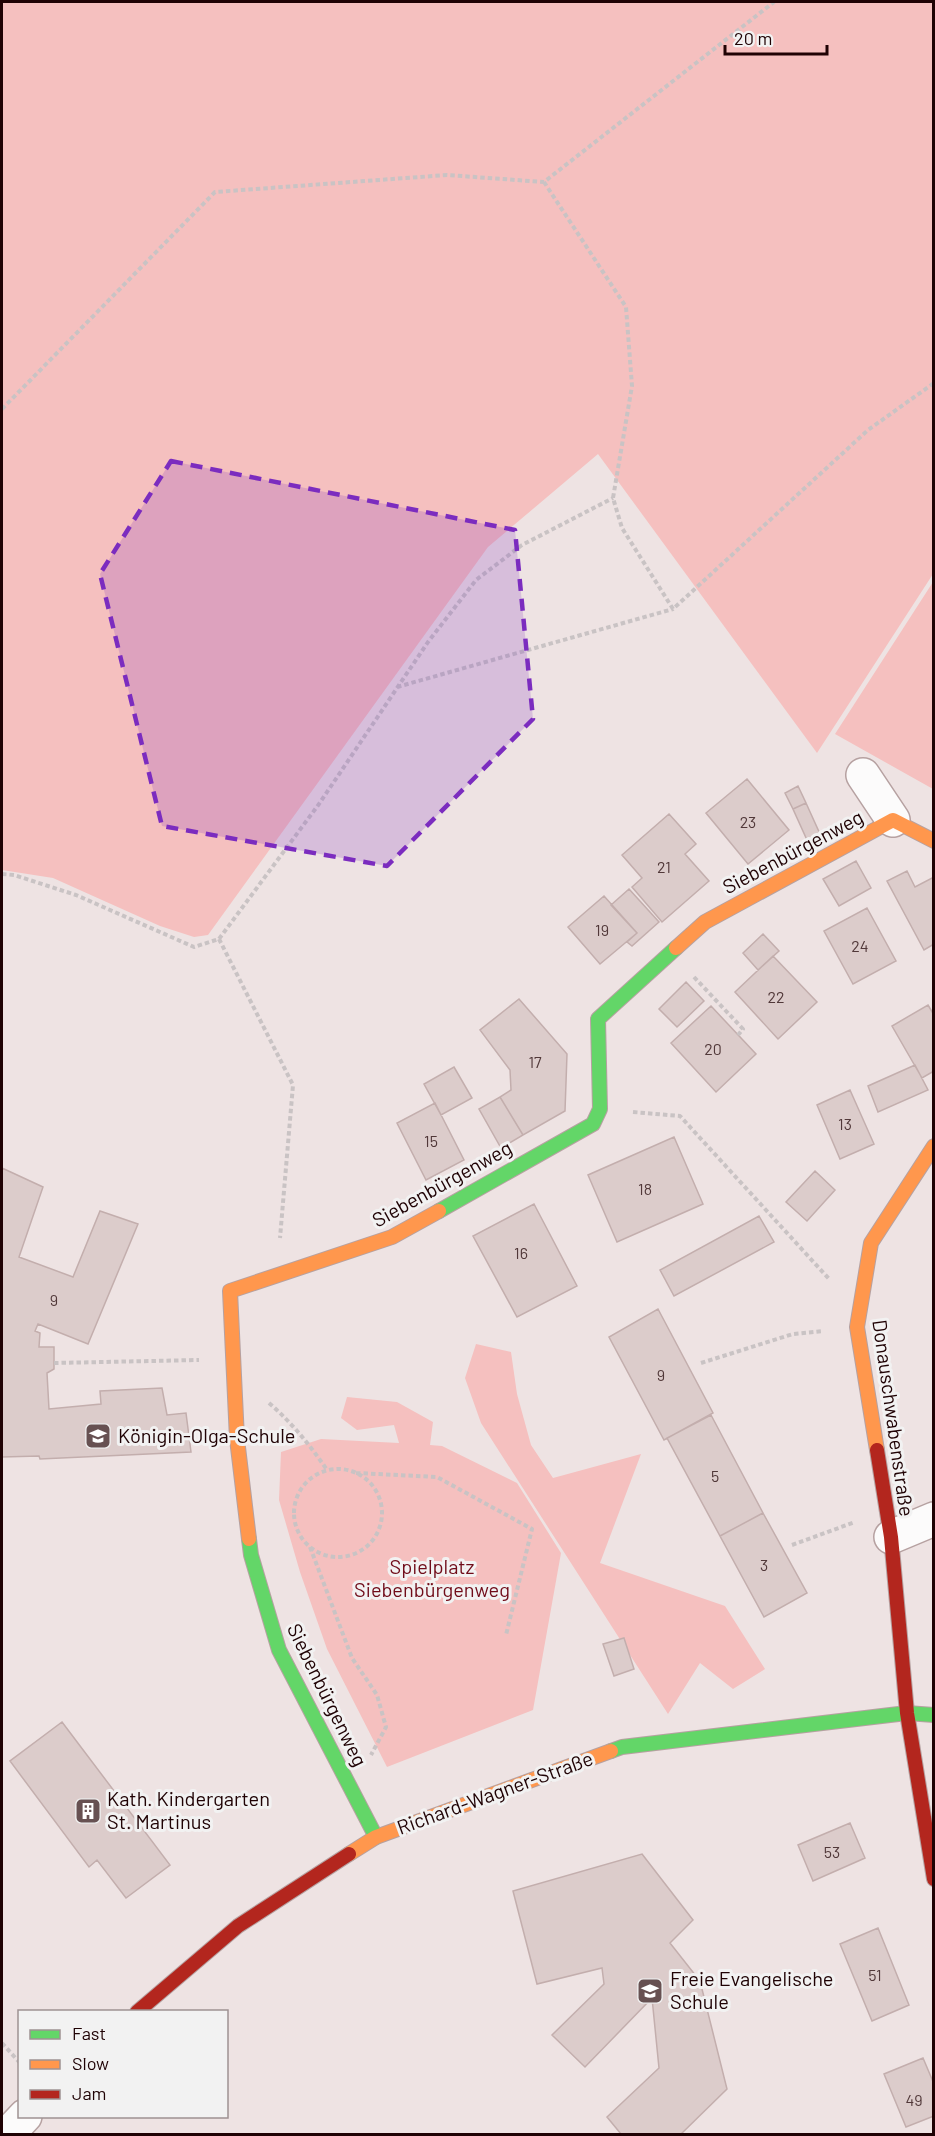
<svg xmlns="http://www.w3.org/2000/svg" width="935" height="2136" font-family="Barlow,sans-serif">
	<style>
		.green { fill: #f5c0bf }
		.building { fill: #dccccb; stroke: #c3aead; stroke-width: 1.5 }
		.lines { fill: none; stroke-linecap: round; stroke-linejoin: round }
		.street-casing { stroke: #b6a1a1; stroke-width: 36 }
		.fast-casing { stroke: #b6a1a1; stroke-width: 16 }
		.slow-casing { stroke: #b6a1a1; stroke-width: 16 }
		.jam-casing { stroke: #b6a1a1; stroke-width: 16 }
		.path { stroke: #c9c3c4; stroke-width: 4; stroke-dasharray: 4.5 3; stroke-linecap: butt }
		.street { stroke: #fcfbfb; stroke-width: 33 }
		.fast { stroke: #63d668; stroke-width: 14 }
		.slow { stroke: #ff974d; stroke-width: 14 }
		.jam { stroke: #b3261e; stroke-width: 14 }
		.marked { fill: #7b2cbf; fill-opacity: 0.2; stroke: #7b2cbf; stroke-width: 4.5; stroke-dasharray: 12 8; stroke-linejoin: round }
		.labels { text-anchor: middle; stroke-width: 6; stroke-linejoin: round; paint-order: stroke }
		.number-label { font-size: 16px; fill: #513839 }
		.street-label { font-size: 20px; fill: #1f0204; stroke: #f2f2f2 }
		.poi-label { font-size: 20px; fill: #1f0204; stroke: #f2f2f2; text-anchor: start }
		.park-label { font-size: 20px; fill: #700c19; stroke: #f2f2f2 }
	</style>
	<rect width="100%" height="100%" fill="#eee3e3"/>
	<path class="green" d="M2 2H933V574L817 753 598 454 488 547 208 935 194 937 160 926 53 878 2 870Z
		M933 582V789L835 734Z
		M476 1344 511 1352 517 1394 531 1445 553 1478 641 1454 600 1563 725 1606 765 1669 733 1689 700 1663 668 1714 481 1423 465 1378Z
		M347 1397 397 1402 433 1422 430 1445 442 1446 517 1483 561 1553 533 1710 387 1767 327 1649 300 1572 279 1500 281 1452 321 1439 399 1443 394 1425 357 1430 341 1418Z"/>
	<path class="building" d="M747 779 789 830 748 864 706 813Z
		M798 786 806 803 793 809 785 793Z
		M806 803 820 834 807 840 793 809Z
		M669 814 696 844 685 854 709 881 662 922 632 887 642 878 622 855Z
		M856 861 871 888 839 906 823 879Z
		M907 871 915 887 934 877V944L924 950 887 881Z
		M629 889 659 922 632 946 627 942 637 933 611 905Z
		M604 896 637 933 600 964 568 927Z
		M867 908 896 961 853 984 824 931Z
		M763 934 779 951 758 970 743 953Z
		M773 956 817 1002 778 1039 735 992Z
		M686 982 704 1001 677 1027 659 1009Z
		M519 999 567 1054 565 1111 523 1135 500 1097 511 1090 510 1070 480 1030Z
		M928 1005 934 1015V1071L922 1078 892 1026Z
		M711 1006 756 1054 716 1092 671 1043Z
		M915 1065 928 1090 878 1112 868 1086Z
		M454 1067 472 1098 441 1115 424 1084Z
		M850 1090 874 1144 840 1159 817 1105Z
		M500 1097 523 1135 501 1148 479 1109Z
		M435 1103 464 1160 426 1180 397 1123Z
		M674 1137 703 1204 617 1242 588 1175Z
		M2 1168 43 1187 19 1257 73 1277 100 1211 138 1224 88 1344 38 1324 35 1331 40 1333 39 1347H54V1369L47 1373 49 1409 101 1404 100 1391 162 1388 167 1415 186 1413 191 1452 40 1459 39 1456 2 1457Z
		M815 1171 835 1190 807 1221 786 1202Z
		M534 1204 577 1286 517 1317 473 1236Z
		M759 1216 774 1242 674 1296 660 1270Z
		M658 1309 713 1413 664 1440 609 1337Z
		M711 1415 763 1513 720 1536 667 1438Z
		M763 1513 807 1593 764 1617 720 1536Z
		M624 1638 634 1669 614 1676 603 1644Z
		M62 1722 170 1865 126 1898 97 1860 89 1867 10 1761Z
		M850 1823 865 1858 813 1881 798 1845Z
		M642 1854 693 1920 670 1943 700 1981 727 2089 681 2134H621L607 2117 659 2068 652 1998 585 2067 552 2035 604 1984 602 1968 537 1984 513 1891Z
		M878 1928 909 2005 872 2021 840 1944Z
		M923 2058 934 2084V2116L906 2127 884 2074Z"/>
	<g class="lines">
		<g class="street-casing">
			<path id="street" d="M863 775 893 820
				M891 1537 934 1519
				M8 2134 25 2116"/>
		</g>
		<g class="fast-casing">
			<path id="fast" d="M439 1211 593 1124 600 1109 598 1019 676 948
				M249 1539 251 1555 279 1650 376 1837
				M611 1751 622 1747 907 1713 934 1715"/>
		</g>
		<g class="slow-casing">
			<path id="slow" d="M676 948 705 922 893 820 934 841
				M877 1450 857 1327 871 1243 934 1146
				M249 1539 237 1439 230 1291 392 1237 439 1211
				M349 1854 376 1837 611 1751"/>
		</g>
		<g class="jam-casing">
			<path id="jam" d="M877 1450 891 1537 907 1713 934 1879
				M137 2012 238 1926 349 1854"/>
		</g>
		<path class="path" d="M544 182 626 307 632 386 613 498 622 528 673 609 868 430 934 383
			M2 409 215 192 447 175 544 182 774 2
			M397 687 673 609
			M2 874 14 875 76 895 194 947 219 939 319 804 428 642 476 580 522 545 613 498
			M219 939 293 1085 280 1238
			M694 977 743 1029 738 1035
			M633 1112 680 1116 830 1280
			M54 1363 199 1360
			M701 1363 793 1334 823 1331
			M269 1403C292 1423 310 1445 327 1470
			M294 1513a44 44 0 1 1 88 0a44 44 0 1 1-88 0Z
			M356 1473 437 1477 532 1529 506 1635
			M792 1545 855 1522
			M310 1547 352 1658 377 1695 386 1727 371 1755
			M2 2043 20 2063"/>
		<use href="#street" class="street"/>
		<use href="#fast" class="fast"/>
		<use href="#slow" class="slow"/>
		<use href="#jam" class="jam"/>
	</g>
	<path class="marked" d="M171 461 515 530 533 719 387 866 162 826 100 574Z"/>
	<defs>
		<g id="school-square" transform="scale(1.35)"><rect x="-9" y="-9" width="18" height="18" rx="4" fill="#675152" stroke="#f2f2f2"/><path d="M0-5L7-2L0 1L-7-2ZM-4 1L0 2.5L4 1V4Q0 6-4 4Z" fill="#fff"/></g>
		<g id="building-square" transform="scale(1.35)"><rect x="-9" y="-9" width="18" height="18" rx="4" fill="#675152" stroke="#f2f2f2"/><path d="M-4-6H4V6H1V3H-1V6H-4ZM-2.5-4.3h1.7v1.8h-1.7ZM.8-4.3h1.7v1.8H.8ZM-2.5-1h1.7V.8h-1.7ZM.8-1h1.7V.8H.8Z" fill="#fff"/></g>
	</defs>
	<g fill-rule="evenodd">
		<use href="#school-square" x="98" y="1436"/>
		<use href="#building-square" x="88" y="1811"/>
		<use href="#school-square" x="650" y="1991"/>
	</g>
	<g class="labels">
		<g class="number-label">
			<text x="748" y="828">23</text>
			<text x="664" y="873">21</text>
			<text x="602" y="936">19</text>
			<text x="860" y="952">24</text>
			<text x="776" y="1003">22</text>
			<text x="713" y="1055">20</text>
			<text x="535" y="1068">17</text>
			<text x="845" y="1130">13</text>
			<text x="431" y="1147">15</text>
			<text x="645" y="1195">18</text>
			<text x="521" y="1259">16</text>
			<text x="54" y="1306">9</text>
			<text x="661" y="1381">9</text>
			<text x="715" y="1482">5</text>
			<text x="764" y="1571">3</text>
			<text x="832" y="1858">53</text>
			<text x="875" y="1981">51</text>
			<text x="914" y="2106">49</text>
		</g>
		<g class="street-label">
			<text transform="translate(793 852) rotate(-28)" y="7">Siebenbürgenweg</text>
			<text transform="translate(442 1184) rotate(-29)" y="7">Siebenbürgenweg</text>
			<text transform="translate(893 1418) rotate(82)" y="7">Donauschwabenstraße</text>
			<text transform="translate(327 1695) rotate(64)" y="7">Siebenbürgenweg</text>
			<text transform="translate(495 1793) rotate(-20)" y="7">Richard-Wagner-Straße</text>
		</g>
		<g class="poi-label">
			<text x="118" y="1443">Königin-Olga-Schule</text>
			<text x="107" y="1806">Kath. Kindergarten<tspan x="107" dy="23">St. Martinus</tspan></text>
			<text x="670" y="1986">Freie Evangelische<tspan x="670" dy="23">Schule</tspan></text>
		</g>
		<g class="park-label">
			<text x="432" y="1574">Spielplatz<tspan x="432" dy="23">Siebenbürgenweg</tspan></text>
		</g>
	</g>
	<rect width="935" height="2136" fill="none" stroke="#1f0204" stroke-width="6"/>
	<rect x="18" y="2010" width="210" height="108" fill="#f2f2f2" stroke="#9e9293" stroke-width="1.5"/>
	<rect x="30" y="2030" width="30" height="9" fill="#63d668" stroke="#9e9293" stroke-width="1.5"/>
	<text x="72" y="2040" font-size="18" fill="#1f0204">Fast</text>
	<rect x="30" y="2060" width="30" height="9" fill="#ff974d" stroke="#9e9293" stroke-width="1.5"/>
	<text x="72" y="2070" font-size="18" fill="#1f0204">Slow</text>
	<rect x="30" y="2090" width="30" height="9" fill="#b3261e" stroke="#9e9293" stroke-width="1.5"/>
	<text x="72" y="2100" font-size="18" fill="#1f0204">Jam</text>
	<path d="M725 45v9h102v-9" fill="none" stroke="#1f0204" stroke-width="3"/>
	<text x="734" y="45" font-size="18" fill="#1f0204" stroke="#f2f2f2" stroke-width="4.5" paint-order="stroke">20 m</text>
</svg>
